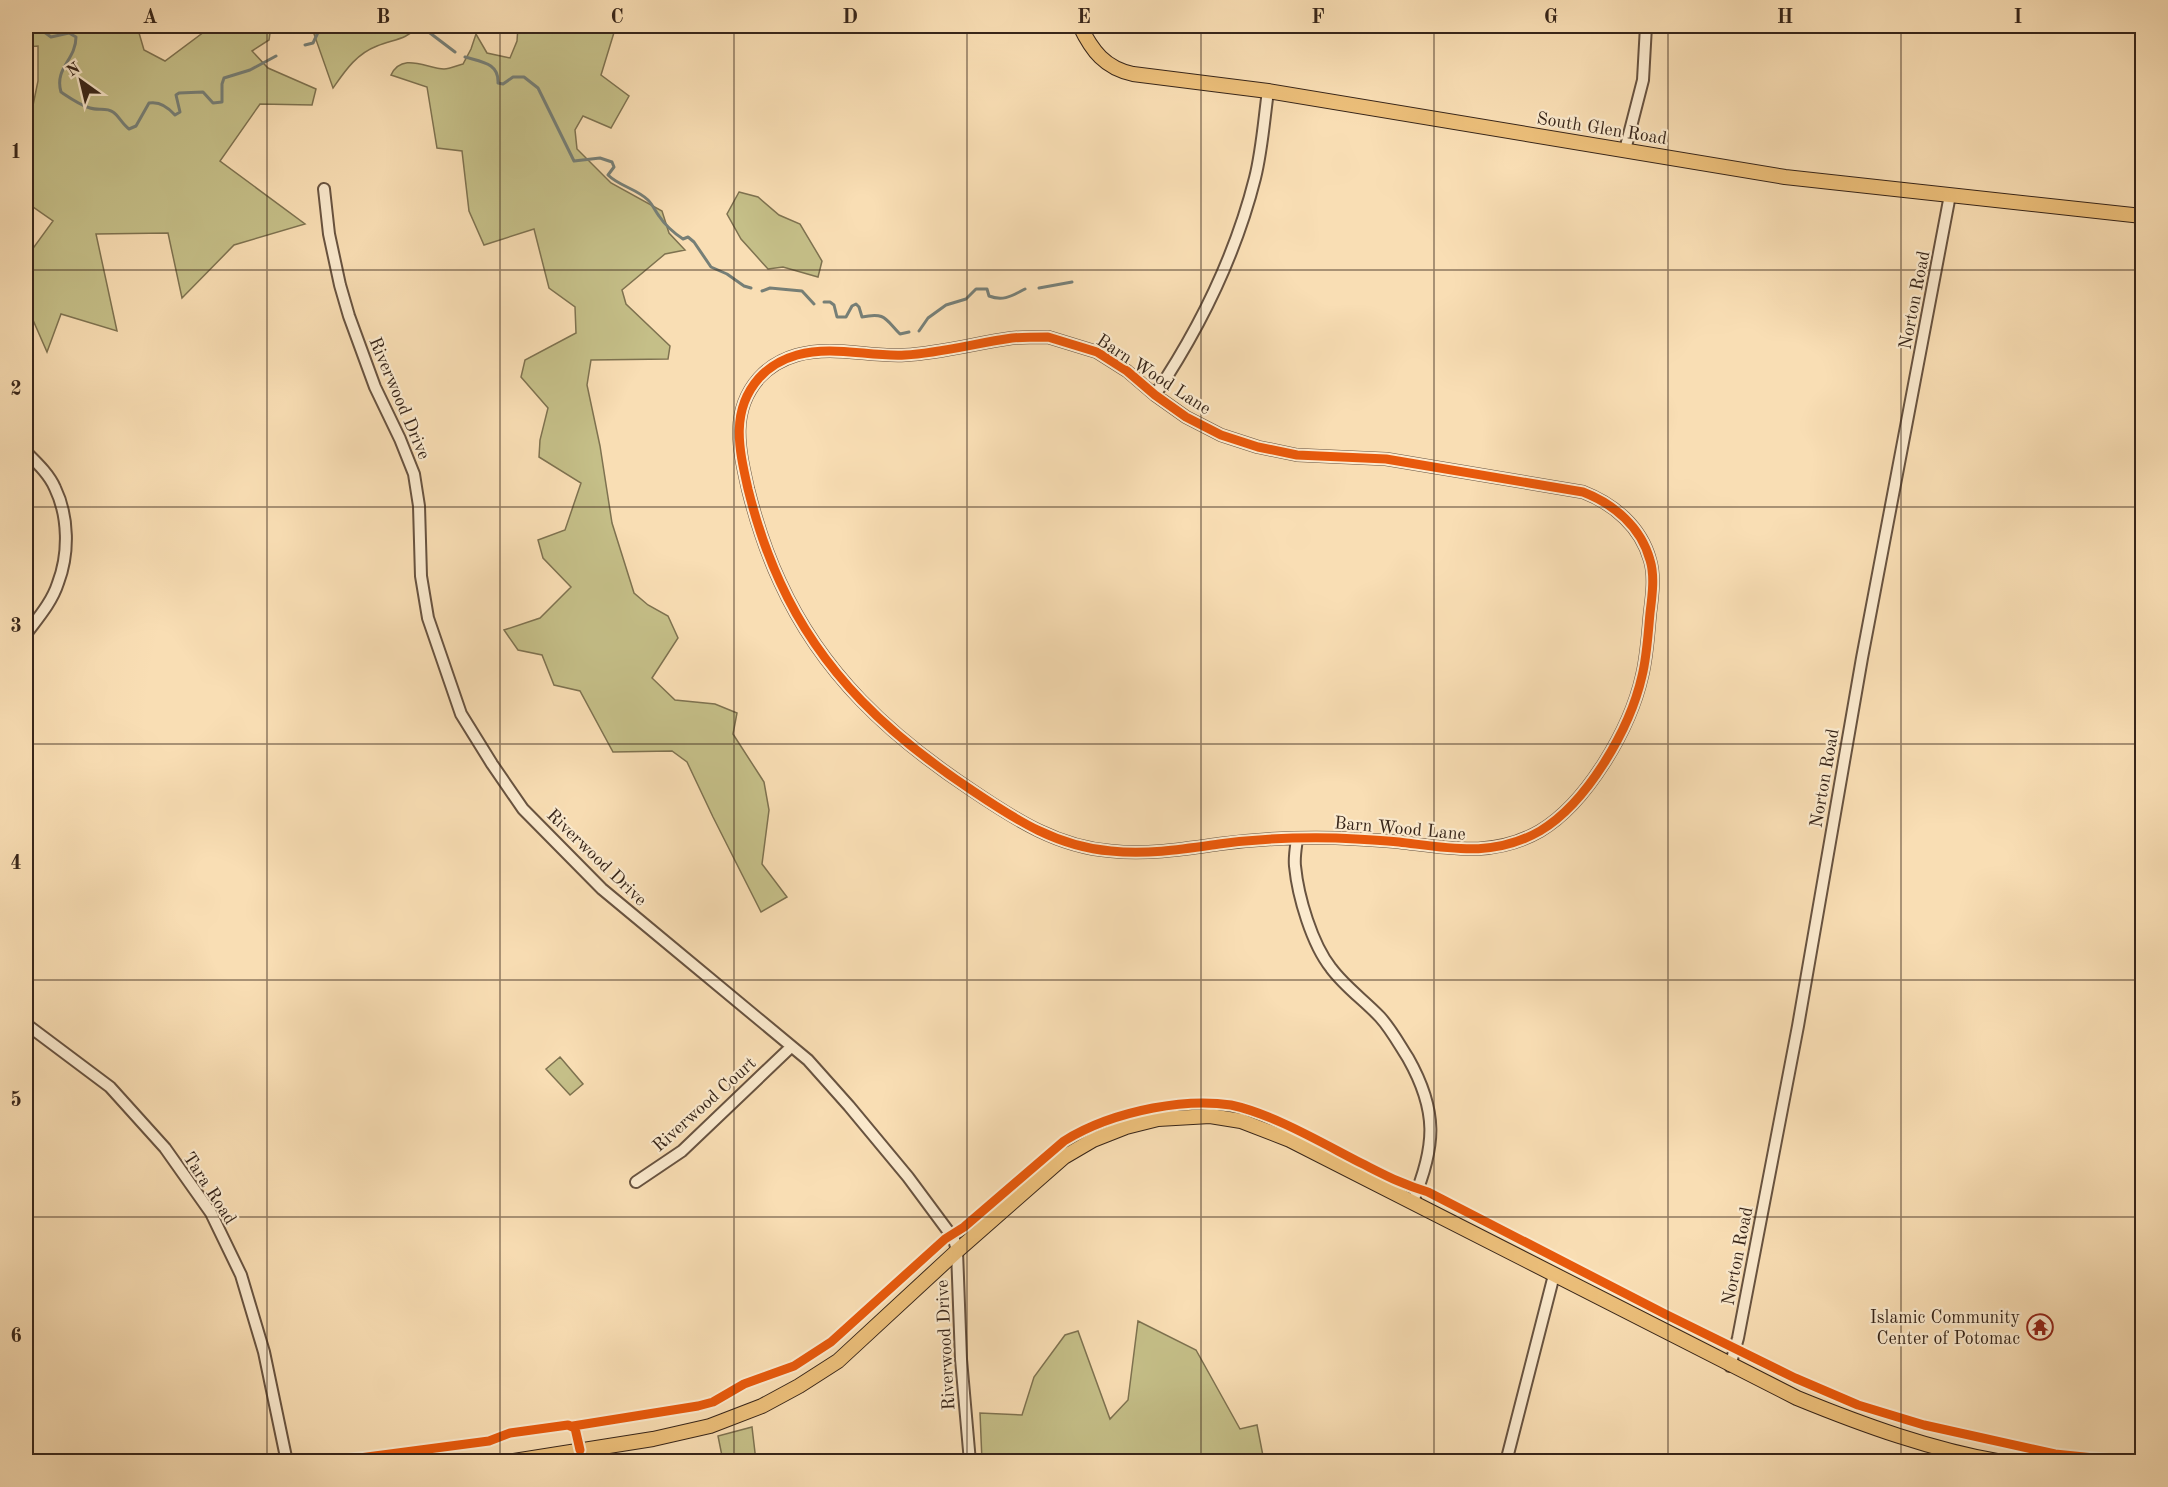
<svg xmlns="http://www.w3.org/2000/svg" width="2168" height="1487" font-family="'Old Standard TT',serif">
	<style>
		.green { fill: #c5bf88; stroke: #7e7250; stroke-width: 1.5 }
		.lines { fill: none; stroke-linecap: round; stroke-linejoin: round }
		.stream { stroke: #767f77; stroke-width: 3 }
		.minor-casing { stroke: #685340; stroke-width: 14 }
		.major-casing { stroke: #372519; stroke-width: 16 }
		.minor { stroke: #fbeace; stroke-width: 10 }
		.major { stroke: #ecbf7a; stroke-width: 14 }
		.cycleway-casing { stroke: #fbeace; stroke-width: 13 }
		.cycleway { stroke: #e8590c; stroke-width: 9 }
		.grid { fill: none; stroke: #372519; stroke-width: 1.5; stroke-opacity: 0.55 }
		.labels { text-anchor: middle; stroke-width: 4.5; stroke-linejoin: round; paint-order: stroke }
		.street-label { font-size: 18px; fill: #372519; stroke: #fbeace }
		.poi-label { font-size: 18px; fill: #372519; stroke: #fbeace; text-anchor: end }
		.neatline { fill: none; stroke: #372519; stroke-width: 2 }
		.grid-label { font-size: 20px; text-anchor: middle; font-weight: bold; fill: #372519 }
	</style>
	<rect width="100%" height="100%" fill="#f9deb4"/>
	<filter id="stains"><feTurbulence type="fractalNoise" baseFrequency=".00333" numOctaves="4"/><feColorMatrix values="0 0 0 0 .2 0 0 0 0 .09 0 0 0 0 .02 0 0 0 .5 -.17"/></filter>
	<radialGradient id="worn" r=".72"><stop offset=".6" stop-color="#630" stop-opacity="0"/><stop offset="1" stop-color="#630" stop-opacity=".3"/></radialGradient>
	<path class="green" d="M26 26H137L144 50 165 61 212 26H271L269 40 252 51 268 68 316 89 312 105 260 104 220 161 305 224 234 245 182 298 168 233 96 234 117 331 61 314 47 352 26 304V258L53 221 26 202V116L31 115 38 81V46L26 47Z
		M309 26H420C405 40 395 39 377 46 356 54 345 71 333 88L313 31Z
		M518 26H616L601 75 629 96 611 128 583 116 575 130 577 149 611 183 662 211 669 233 685 250 665 254 622 290 626 304 670 346 668 359 591 360 587 385 600 446 612 523 634 593 648 605 668 616 678 638 652 678 675 700 715 704 737 713 733 734 764 782 769 810 762 864 787 897 761 912 713 817 687 762 672 751 613 752 580 691 554 685 542 655 518 650 504 630 540 618 571 587 543 558 538 540 565 530 581 483 539 457 540 440 548 408 521 377 525 360 576 333 575 307 549 288 534 229 484 245 469 211 462 151 437 148 427 87 391 75C402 52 426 68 444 69 450 69 458 65 463 64L471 49 476 34 487 53 510 58 517 41Z
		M739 192 758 197 779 215 800 224 822 261 818 277 783 267 768 269 741 239 727 214Z
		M560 1057 583 1084 570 1095 546 1069Z
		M1138 1321 1196 1350 1240 1429 1257 1425 1264 1461 1131 1462 1121 1456 1116 1462 982 1461 980 1413 1022 1415 1034 1377 1065 1335 1078 1331 1110 1419 1128 1400Z
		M752 1427 756 1461H723L718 1436Z"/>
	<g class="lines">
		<path class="stream" d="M36 26 51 37 69 33 76 37C76 60 54 68 61 92 70 98 80 105 90 108 98 111 106 107 113 112 119 116 122 124 129 129L136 126 149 103C160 101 168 107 175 115L180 112 176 95 179 93 203 92 213 103 222 102V84L224 78 250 70 276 56
			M424 26 426 30 455 52
			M305 45 313 43 321 26
			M465 57C482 62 499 63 498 83L503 84 513 77H524L538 88 574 161 600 158 612 162 614 167 608 175C619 186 637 189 648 200 653 205 655 211 659 216 665 225 674 233 683 239L688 237 694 242 711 267 727 274 744 286 751 288
			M1039 288 1072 282
			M762 291 770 288 802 291 814 304
			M824 302H830L834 305 837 317H846L852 306 856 304 859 307 862 317C886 312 885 319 900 334L909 332
			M919 331 928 318 946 305 966 299 976 289H987L989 296C1004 302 1013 295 1025 289"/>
		<g class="minor-casing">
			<path id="minor" d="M1625 150 1643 80 1646 26
				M324 189 329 234 340 285 349 316 375 387 400 439 414 474 419 506 421 576 428 618 461 714 492 764 523 809 602 889 808 1060 849 1106 908 1177 954 1239 957 1251 961 1359 970 1462
				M1048 337 1097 352 1127 371 1155 395 1186 417 1221 435 1258 447 1297 455 1386 459 1583 492C1614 504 1641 527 1650 560 1655 576 1652 597 1650 613 1648 634 1647 656 1642 676 1630 729 1587 803 1540 831 1493 858 1449 848 1399 842 1378 840 1357 839 1336 838 1297 837 1257 839 1219 844 1184 849 1147 855 1111 851 1058 847 1016 820 973 791 890 736 822 674 780 582 766 552 756 521 748 489 739 449 730 411 759 378 769 367 783 359 797 355 833 345 869 357 905 355 941 353 976 343 1012 338 1024 337 1036 337 1048 337Z
				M1155 395C1200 328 1235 257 1255 178 1262 150 1264 120 1268 91
				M26 452C36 462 49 474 55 488 69 517 69 554 58 583 52 602 38 618 26 634
				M1297 839C1296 847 1294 857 1295 866 1298 897 1312 944 1331 968 1345 987 1364 1000 1380 1017 1391 1029 1399 1044 1408 1058 1438 1111 1436 1146 1413 1201
				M26 1024 110 1087 165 1148 211 1213 241 1275 264 1352 287 1462
				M636 1182 682 1151 791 1047
				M1730 1366 1738 1338 1798 1026 1862 658 1950 195
				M1506 1462 1554 1275"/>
		</g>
		<g class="major-casing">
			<path id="major" d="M1080 26C1092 51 1105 68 1133 74L1268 91 1785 177 2142 216
				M507 1462 653 1439 710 1426 762 1406 799 1386 838 1361 957 1251 1064 1157 1093 1140 1126 1127 1158 1119 1210 1116 1241 1121 1290 1140 1797 1398C1863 1425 1932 1450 2002 1462"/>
		</g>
		<use href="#minor" class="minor"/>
		<use href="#major" class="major"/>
		<g class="cycleway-casing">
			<path id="cycleway" d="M1048 337 1097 352 1127 371 1155 395 1186 417 1221 435 1258 447 1297 455 1386 459 1583 492C1614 504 1641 527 1650 560 1655 576 1652 597 1650 613 1648 634 1647 656 1642 676 1630 729 1587 803 1540 831 1493 858 1449 848 1399 842 1378 840 1357 839 1336 838 1297 837 1257 839 1219 844 1184 849 1147 855 1111 851 1058 847 1016 820 973 791 890 736 822 674 780 582 766 552 756 521 748 489 739 449 730 411 759 378 769 367 783 359 797 355 833 345 869 357 905 355 941 353 976 343 1012 338 1024 337 1036 337 1048 337Z
				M573 1426 698 1406 713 1402 744 1384 794 1366 831 1342 945 1239 964 1227 1064 1141C1091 1124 1122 1114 1153 1108 1179 1103 1205 1101 1231 1105 1273 1114 1322 1143 1361 1163 1383 1174 1403 1185 1428 1192L1665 1314 1795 1378 1858 1405 1924 1425 2055 1454 2133 1462
				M329 1462 489 1441 510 1433 568 1425 575 1428 580 1450"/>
		</g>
		<use href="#cycleway" class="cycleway"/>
	</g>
	<path class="grid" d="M267 26V1462M500 26V1462M734 26V1462M967 26V1462M1201 26V1462M1434 26V1462M1668 26V1462M1901 26V1462M26 270H2142M26 507H2142M26 744H2142M26 980H2142M26 1217H2142"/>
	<defs>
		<g id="temple-ring" transform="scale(1.35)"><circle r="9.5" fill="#fbeace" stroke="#8f2418" stroke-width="1.5"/><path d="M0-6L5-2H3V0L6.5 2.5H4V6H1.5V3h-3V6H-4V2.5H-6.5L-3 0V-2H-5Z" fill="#8f2418"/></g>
	</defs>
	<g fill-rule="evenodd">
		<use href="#temple-ring" x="2040" y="1327"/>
	</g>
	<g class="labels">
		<g class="street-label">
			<text transform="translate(1602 128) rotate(9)" y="6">South Glen Road</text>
			<text transform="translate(1914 300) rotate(-79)" y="6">Norton Road</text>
			<text transform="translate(1154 374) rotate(33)" y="6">Barn Wood Lane</text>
			<text transform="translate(400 398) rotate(67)" y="6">Riverwood Drive</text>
			<text transform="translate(1824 778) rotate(-80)" y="6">Norton Road</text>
			<text transform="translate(1400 828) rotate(5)" y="6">Barn Wood Lane</text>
			<text transform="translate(597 857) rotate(44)" y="6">Riverwood Drive</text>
			<text transform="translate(704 1104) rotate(-42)" y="6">Riverwood Court</text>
			<text transform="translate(210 1188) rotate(57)" y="6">Tara Road</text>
			<text transform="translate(1737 1256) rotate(-79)" y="6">Norton Road</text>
			<text transform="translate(945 1345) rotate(-93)" y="6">Riverwood Drive</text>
		</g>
		<g class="poi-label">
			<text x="2020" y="1323">Islamic Community<tspan x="2020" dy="21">Center of Potomac</tspan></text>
		</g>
	</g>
	<rect width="2168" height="1487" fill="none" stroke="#f9deb4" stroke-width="66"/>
	<g transform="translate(81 81) rotate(326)" stroke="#fbeace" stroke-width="4.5" paint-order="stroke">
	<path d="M0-4.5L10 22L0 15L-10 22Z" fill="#372519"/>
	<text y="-9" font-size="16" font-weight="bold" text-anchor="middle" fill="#372519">N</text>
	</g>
	<rect x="33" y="33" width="2102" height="1421" class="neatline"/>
	<g class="grid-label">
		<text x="150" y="23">A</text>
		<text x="383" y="23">B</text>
		<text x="617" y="23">C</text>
		<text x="850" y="23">D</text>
		<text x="1084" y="23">E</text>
		<text x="1318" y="23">F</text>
		<text x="1551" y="23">G</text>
		<text x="1785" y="23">H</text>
		<text x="2018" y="23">I</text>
		<text x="16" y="158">1</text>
		<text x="16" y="395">2</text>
		<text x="16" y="632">3</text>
		<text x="16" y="869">4</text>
		<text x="16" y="1106">5</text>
		<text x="16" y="1342">6</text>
	</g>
	<rect width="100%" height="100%" filter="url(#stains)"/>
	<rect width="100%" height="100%" fill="url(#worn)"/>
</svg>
